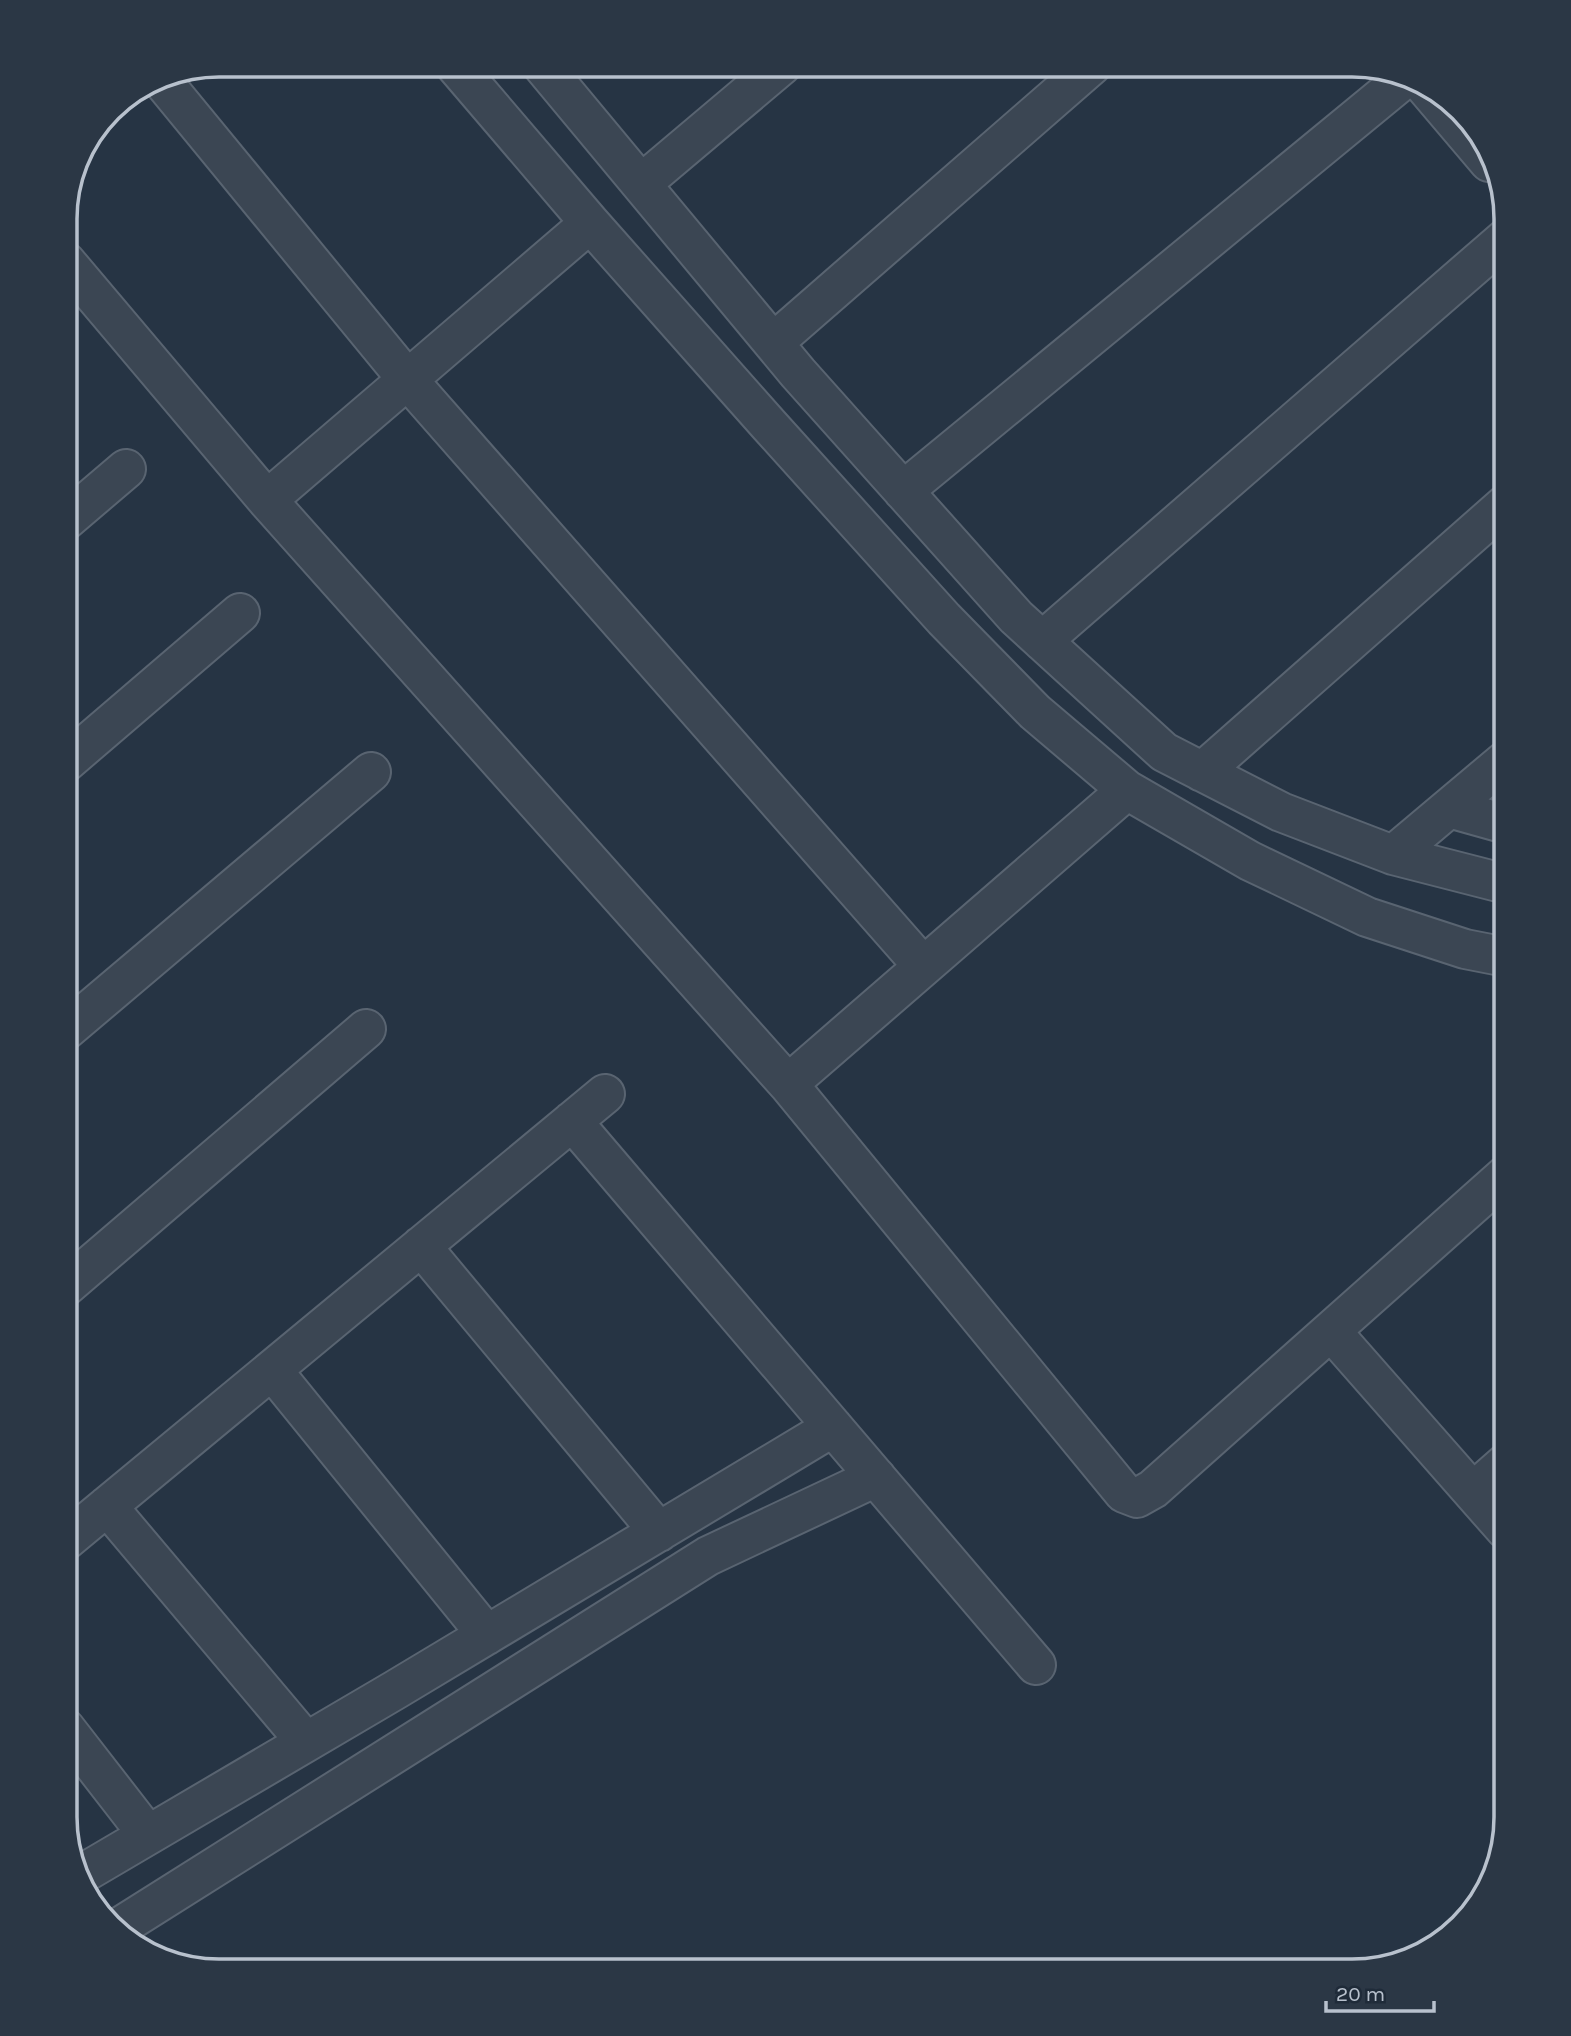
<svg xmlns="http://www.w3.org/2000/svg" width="1571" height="2036" font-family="Karla,sans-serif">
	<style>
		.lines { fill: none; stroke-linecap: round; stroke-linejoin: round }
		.minor-casing { stroke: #596471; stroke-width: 42 }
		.minor { stroke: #3b4653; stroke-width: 38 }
		.rim { fill: none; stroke: #b8c1cd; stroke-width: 3.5 }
	</style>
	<rect width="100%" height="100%" fill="#263444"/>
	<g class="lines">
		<g class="minor-casing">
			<path id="minor" d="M455 65 590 223 769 425 944 619 1035 712 1127 790 1250 861 1367 917 1465 949 1506 957
				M542 65 798 373 1016 617 1164 752 1281 812 1393 855 1506 884
				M159 77 407 379 923 966
				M1422 83 1489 162
				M641 184 782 65
				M65 261 267 500 788 1084 1124 1493 1137 1498 1153 1489 1506 1175
				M773 343 1092 65
				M903 491 1405 78
				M267 500 590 223
				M65 521 126 469
				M1042 641 1506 238
				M65 763 240 613
				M1202 772 1506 504
				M1449 808 1506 824
				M1393 855 1506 760
				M65 1031 371 772
				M788 1084 1127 790
				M572 1121 1036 1665
				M421 1246 659 1532
				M65 1287 366 1029
				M1331 1331 1506 1530
				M272 1370 487 1635
				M1473 1492 1506 1463
				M107 1506 306 1742
				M65 1541 605 1094
				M65 1728 148 1835
				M82 1874 395 1690 833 1427
				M118 1928 708 1556 876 1477"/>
		</g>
		<use href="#minor" class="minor"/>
	</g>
	<path d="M0 0H1571V2036H0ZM219 77H1352A142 142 0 0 1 1494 219V1817A142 142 0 0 1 1352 1959H219A142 142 0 0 1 77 1817V219A142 142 0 0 1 219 77Z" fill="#2b3745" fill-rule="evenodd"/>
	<path class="rim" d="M219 77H1352A142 142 0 0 1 1494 219V1817A142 142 0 0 1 1352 1959H219A142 142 0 0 1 77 1817V219A142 142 0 0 1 219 77Z"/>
	<path d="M1326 2001v10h108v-10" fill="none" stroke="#b8c1cd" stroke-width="3.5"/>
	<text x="1336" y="2001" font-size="21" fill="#b8c1cd" stroke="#1f2b39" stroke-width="5" paint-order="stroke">20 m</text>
</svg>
